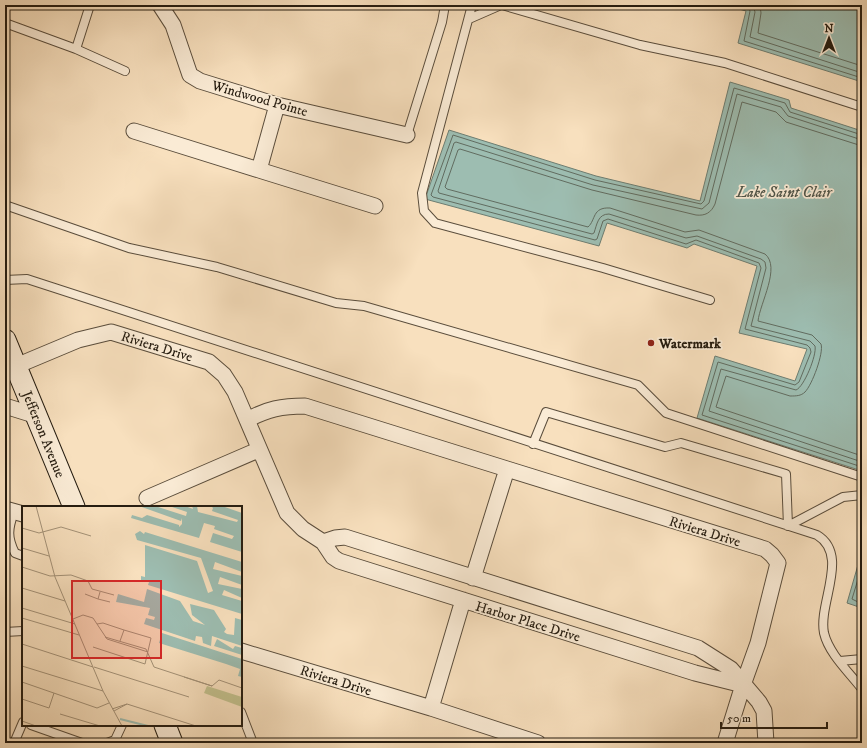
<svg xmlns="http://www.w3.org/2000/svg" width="867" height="748" font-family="'IM FELL DW Pica',serif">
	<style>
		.water { fill: #9dbdb1; stroke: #6d7d71 }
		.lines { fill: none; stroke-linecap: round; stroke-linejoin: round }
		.shore { stroke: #616c60; stroke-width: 1 }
		.lane-casing { stroke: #5a4d3c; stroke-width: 10 }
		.street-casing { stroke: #5a4d3c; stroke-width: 17 }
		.secondary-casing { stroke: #251c10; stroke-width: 23 }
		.lane { stroke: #faebd5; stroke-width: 8 }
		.street { stroke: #faebd5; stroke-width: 15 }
		.secondary { stroke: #faebd5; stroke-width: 21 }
		.poi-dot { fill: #8f2418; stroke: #faebd5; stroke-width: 1.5 }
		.labels { text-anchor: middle; stroke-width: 3.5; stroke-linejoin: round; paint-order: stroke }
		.street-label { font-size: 14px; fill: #251c10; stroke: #faebd5 }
		.poi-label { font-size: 14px; font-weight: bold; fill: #251c10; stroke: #faebd5; text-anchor: start }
		.water-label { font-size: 15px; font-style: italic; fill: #4f5448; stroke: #faebd5 }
		.inset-river { fill: none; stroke: #9dbdb1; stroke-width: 2 }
		.inset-road { fill: none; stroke: #a49278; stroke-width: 1 }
		.view { fill: #d62828; fill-opacity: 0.15; stroke: #d62828; stroke-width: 2 }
		.inset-edge { fill: none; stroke: #251c10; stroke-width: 2 }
	</style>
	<rect width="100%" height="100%" fill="#f8e0be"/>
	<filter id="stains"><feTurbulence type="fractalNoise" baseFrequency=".005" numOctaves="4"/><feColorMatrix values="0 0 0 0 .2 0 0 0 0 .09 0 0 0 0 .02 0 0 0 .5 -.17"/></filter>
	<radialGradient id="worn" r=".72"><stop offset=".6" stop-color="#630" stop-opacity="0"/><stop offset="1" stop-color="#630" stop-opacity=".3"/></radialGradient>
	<path class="water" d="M725 5H862V82L738 43 746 11Z
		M730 82 789 100 791 108 862 131V471L697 418 715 356 795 381 807 349 739 333 757 266 694 244 687 248 607 223 599 246 425 199 449 130 596 176 700 201Z
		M862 551V608L847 603Z"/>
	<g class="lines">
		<path class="shore" d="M740 5 748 7 750 11 744 41 862 78
			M753 5 755 12 750 37 862 73
			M760 5 761 13 758 33 862 66
			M862 135 790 112 785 103 734 88 704 201 701 204 595 180 453 135 431 195 433 197 595 240 597 239 603 221 608 219 686 244 696 240 759 263 761 268 745 329 807 345 810 348 811 352 799 382 795 385 718 362 702 415 862 467
			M862 140 788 116 781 107 737 94 709 203 702 209 593 185 456 142 454 143 438 191 439 193 592 234 594 233C597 224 598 214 609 214L686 238 697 236 761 259 765 262 766 268 751 326 810 341 815 346C817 355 804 387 796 390L721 369 709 411 862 462
			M862 146 786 122 776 112 742 102 715 204C711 213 705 216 696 215L592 190 460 149 458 150 445 187 447 189 588 227C596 220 592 207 610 208L685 232 699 230 765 254C781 267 760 303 758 321L812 335 821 344C824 353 812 385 805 392 801 396 796 396 790 396L726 376 716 407 862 456
			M862 566 852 599 862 604"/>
		<g class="lane-casing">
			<path id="lane" d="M472 5 422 193 424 211 435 223 603 268 710 300
				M502 5 640 45 725 63 862 107
				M469 19 501 5
				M5 23 76 49 90 5
				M76 49 125 71
				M407 135 442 22 445 5
				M5 205 129 248 217 267 336 303 364 306 638 385 666 413 862 477
				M5 280 27 279 817 535C850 555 818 603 824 633 829 654 849 672 862 689
				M533 444 546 412 665 447 681 443 786 474 788 526 843 497 862 495
				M14 512C8 529 7 537 15 553L23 556
				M5 632 23 631
				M840 661 862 659
				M241 712 253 743
				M31 725 82 743
				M14 743 23 722
				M107 743 115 740 122 725"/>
		</g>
		<g class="street-casing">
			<path id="street" d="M160 5 173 25 190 75 200 81 277 105 407 135
				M277 105 259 170 375 206
				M134 131 259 170
				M16 366 78 340 111 332 209 362 224 375 235 392 287 513 303 529 323 542 333 557 339 561 695 673 743 685
				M5 406 37 416
				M247 420C267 409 282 406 305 406L507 469
				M147 498 258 450
				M5 509 23 514
				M323 542 335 538 345 537 698 648 731 669 759 702 764 711 766 743
				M473 578 507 469 765 549 772 555 778 563 758 643 743 685 725 743
				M241 651 431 708 538 743
				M431 708 463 600"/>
		</g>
		<g class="secondary-casing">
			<path id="secondary" d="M5 340 74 507
				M165 725 172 743"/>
		</g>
		<use href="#lane" class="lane"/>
		<use href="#street" class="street"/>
		<use href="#secondary" class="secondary"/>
	</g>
	<circle class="poi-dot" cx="651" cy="343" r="4"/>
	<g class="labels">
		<g class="street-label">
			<text transform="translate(260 98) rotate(16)" y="5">Windwood Pointe</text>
			<text transform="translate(157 346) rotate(17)" y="5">Riviera Drive</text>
			<text transform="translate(44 434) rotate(68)" y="5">Jefferson Avenue</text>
			<text transform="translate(705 531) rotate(17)" y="5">Riviera Drive</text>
			<text transform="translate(528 621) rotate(17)" y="5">Harbor Place Drive</text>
			<text transform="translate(336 680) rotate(17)" y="5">Riviera Drive</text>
		</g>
		<g class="poi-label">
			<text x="659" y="348">Watermark</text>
		</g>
		<g class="water-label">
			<text x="784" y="197">Lake Saint Clair</text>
		</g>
	</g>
	<g transform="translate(22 506)">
		<rect width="220" height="220" fill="#f8e0be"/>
		<path d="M185 180 220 191V201L182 187Z" fill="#c3c18e"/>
		<path d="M117 0H133L164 10 165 6 147 0H163L171 3 170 0H175L176 6 215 16 216 14 190 5 191 2 189 0H200L220 7V46L188 36 191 27 210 33 212 30 192 23 193 20 182 17 177 32 109 12 110 9 120 12 125 9 157 19V21L160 18V12L159 15ZM118 25 122 28 123 26 220 56V66L193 56 191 63 220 70V79L198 71 196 78 220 83V92L202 84 200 89 220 95V108L126 79 127 76 119 74V70L123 71V39L175 55 186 87 191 85 179 52 115 34 113 28ZM125 83 158 95 171 115 183 119 170 109 168 98 192 104 204 123 202 126 205 128 212 129 213 112 220 114V140L190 130 189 140 181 137 180 131 174 130 173 135 122 118 124 112 132 114 133 111 126 109 128 102 94 96 96 88 122 96ZM140 127 220 153V171L216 170 218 163 204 158 137 137ZM195 133 211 143 213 140 220 142V149L192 140Z" fill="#9dbdb1"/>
		<path class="inset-river" d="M98 213 126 220"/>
		<path class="inset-road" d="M14 0 33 71 81 185 100 220M0 22 17 27 39 21 69 30M0 42 27 50M0 61 28 70 49 69 66 75 70 83 92 89M0 82 43 95M78 86 76 93 88 96M63 88 76 93M0 102 53 118M0 112 57 129M51 113 61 109 71 112 85 133 126 146M75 118 81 117 102 124M83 131 124 143 132 161 190 180 162 171M0 138 71 161M71 141 123 158 129 132 102 124 98 135M0 160 81 185M72 161 167 191M0 176 75 202 87 197M190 180 197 174 220 182M0 193 27 202 32 187M105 198 174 220M90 203 105 198 92 205M38 208 78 220M0 215 14 220"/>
		<path class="view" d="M50 75H139V152H50Z"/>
		<rect width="220" height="220" class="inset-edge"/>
	</g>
	<rect width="867" height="748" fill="none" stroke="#f8e0be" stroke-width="20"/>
	<rect x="6" y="6" width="855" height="736" fill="none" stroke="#251c10" stroke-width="2"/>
	<rect x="10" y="10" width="847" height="728" fill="none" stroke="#251c10"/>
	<g transform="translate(829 38)" stroke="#faebd5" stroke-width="3" paint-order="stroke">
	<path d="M0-3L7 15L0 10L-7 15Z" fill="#251c10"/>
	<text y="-6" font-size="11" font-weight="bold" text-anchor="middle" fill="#251c10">N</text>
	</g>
	<path d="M721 722v6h106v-6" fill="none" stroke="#251c10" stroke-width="2"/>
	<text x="727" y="722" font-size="12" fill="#251c10" stroke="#faebd5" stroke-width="3" paint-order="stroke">50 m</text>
	<rect width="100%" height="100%" filter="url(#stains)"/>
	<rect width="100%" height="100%" fill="url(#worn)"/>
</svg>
